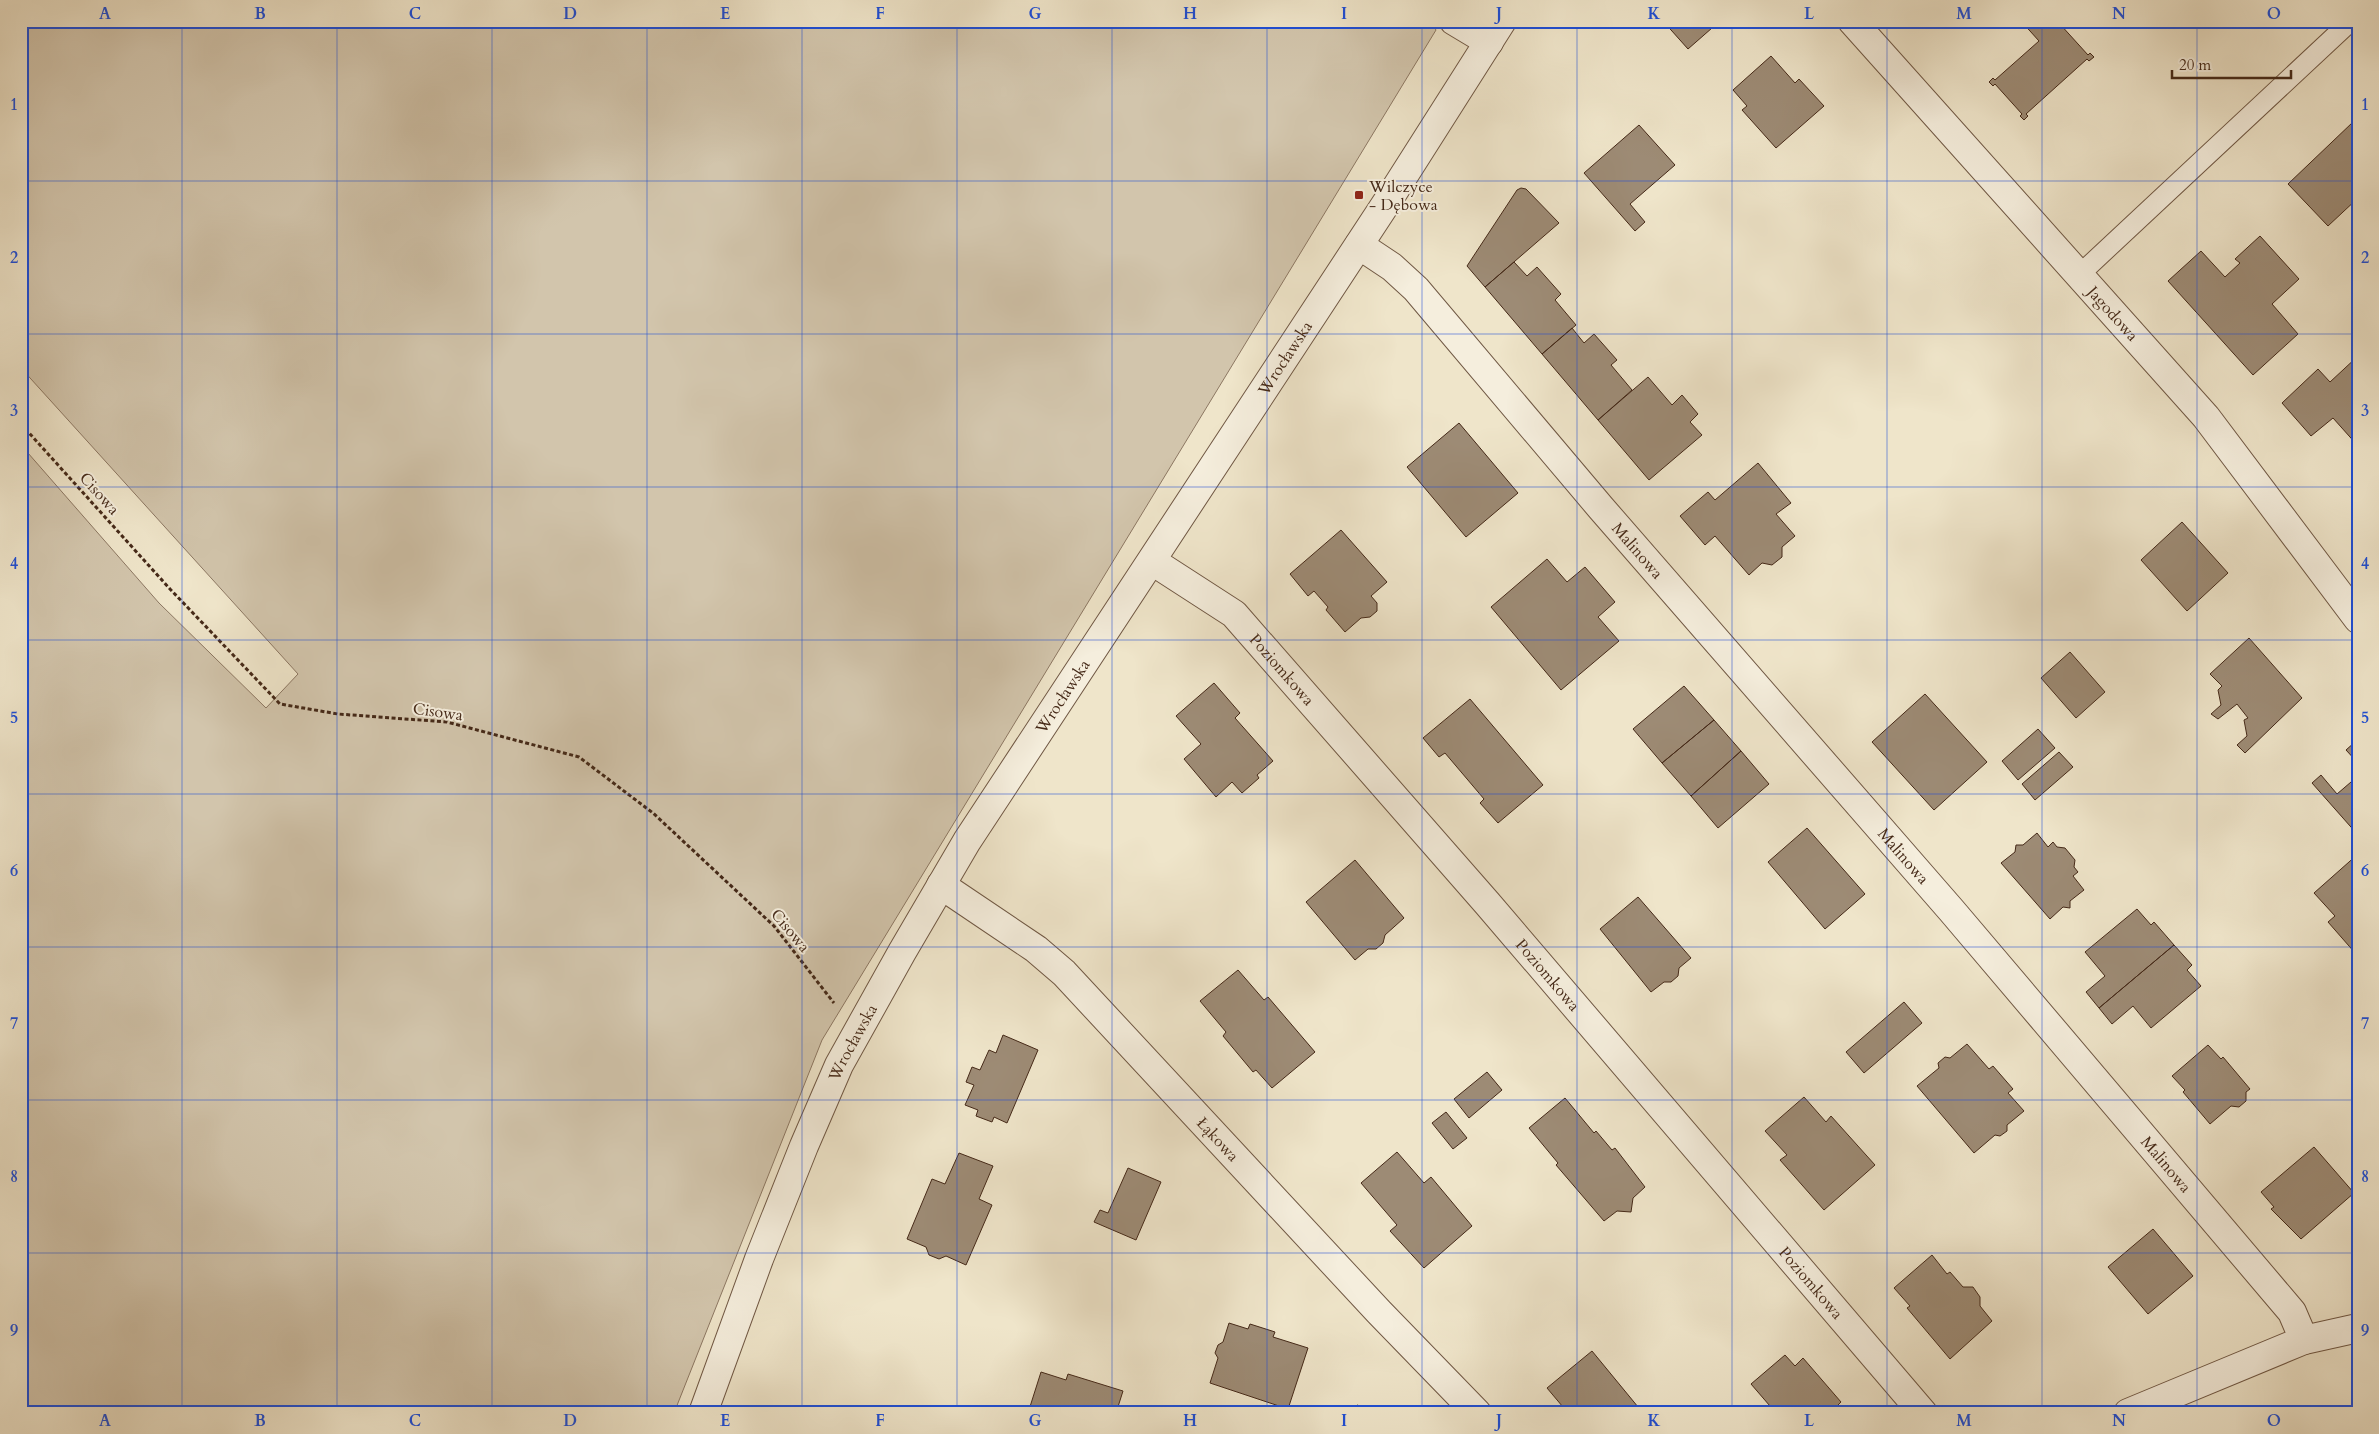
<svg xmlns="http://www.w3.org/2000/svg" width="2379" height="1434" font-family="Cardo,serif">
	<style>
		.green { fill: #d2c5ac; stroke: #8c7762 }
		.building { fill: #9d8b75; stroke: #452918 }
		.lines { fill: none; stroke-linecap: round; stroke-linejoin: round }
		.service-casing { stroke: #705844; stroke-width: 21 }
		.minor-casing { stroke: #705844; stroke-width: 30 }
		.tertiary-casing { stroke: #705844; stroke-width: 30 }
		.path { stroke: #452918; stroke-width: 3; stroke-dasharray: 4 2.5; stroke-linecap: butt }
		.service { stroke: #f5eedd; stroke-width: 19 }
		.minor { stroke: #f5eedd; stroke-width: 28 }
		.tertiary { stroke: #f5eedd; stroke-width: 28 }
		.grid { fill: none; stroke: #1d4ed8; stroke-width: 1; stroke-opacity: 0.55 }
		.poi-dot { fill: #8f2418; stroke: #f5eedd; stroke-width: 2 }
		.labels { text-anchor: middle; stroke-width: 4; stroke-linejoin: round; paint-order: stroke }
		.poi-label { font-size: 16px; fill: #452918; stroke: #f5eedd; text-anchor: start }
		.street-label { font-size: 16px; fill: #452918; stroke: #f5eedd }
		.neatline { fill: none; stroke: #1d4ed8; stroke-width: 2 }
		.grid-label { font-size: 16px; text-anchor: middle; font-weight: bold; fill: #1d4ed8 }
	</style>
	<rect width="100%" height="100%" fill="#efe5ca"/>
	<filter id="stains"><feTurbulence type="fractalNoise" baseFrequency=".004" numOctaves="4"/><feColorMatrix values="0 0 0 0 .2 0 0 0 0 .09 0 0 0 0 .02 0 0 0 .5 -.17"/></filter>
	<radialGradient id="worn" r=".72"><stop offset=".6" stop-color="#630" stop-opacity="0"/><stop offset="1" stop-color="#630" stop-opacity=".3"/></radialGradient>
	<path class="green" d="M21 21H1430L1436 30 822 1040 674 1413H21V445L159 603 266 708 298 674 21 368Z"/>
	<path class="building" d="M1663 21H1720L1688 49Z
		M2021 21H2062L2059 23 2088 55 2090 53 2094 57 2089 61 2087 59 2026 114 2028 116 2024 120 2020 116 2022 114 1995 84 1993 86 1989 82 1993 78 1995 80 2039 41Z
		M2182 21H2194L2187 27Z
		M2225 21H2238L2231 28Z
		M1771 56 1795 83 1799 79 1824 106 1776 148 1742 110 1747 106 1733 90Z
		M2358 121V198L2328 226 2288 184 2353 122 2355 124Z
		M1639 125 1675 165 1630 204 1645 222 1635 231 1584 173Z
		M1521 188 1526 189 1559 223 1485 287 1467 266 1517 190Z
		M2260 236 2299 279 2272 304 2298 334 2253 375 2168 281 2201 251 2225 277 2240 263 2235 259Z
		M1514 262 1527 276 1537 267 1561 294 1555 300 1576 325 1542 354 1485 287Z
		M1572 328 1584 343 1594 334 1617 360 1611 365 1632 390 1598 420 1542 354Z
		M2358 356V446L2333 418 2311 436 2282 403 2318 369 2330 382Z
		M1648 377 1672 405 1682 395 1698 414 1690 422 1702 435 1649 480 1598 420Z
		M1459 423 1518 493 1466 537 1407 467Z
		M1758 463 1791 503 1776 514 1795 536 1782 547V557L1772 565 1762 563 1749 575 1715 536 1705 545 1680 516 1708 492 1715 500Z
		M2182 522 2228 573 2187 611 2141 560Z
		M1341 530 1387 582 1371 596 1377 603V611L1370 617 1361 618 1345 632 1326 610 1328 607 1314 591 1308 596 1290 574Z
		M1547 559 1567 582 1585 567 1615 602 1598 617 1619 641 1561 690 1491 607Z
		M2249 638 2302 698 2245 753 2237 745 2247 736 2244 720 2248 718 2237 704 2218 719 2211 714 2221 705 2218 690 2222 686 2210 674Z
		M2070 652 2105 692 2076 718 2041 678Z
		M1214 683 1240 713 1235 718 1273 761 1257 775 1259 778 1242 793 1232 782 1216 797 1184 759 1201 744 1176 716Z
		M1684 686 1714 720 1662 763 1633 729Z
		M1925 694 1987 762 1934 810 1872 742Z
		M1470 699 1543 785 1498 823 1480 803 1484 799 1445 753 1439 757 1423 738Z
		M1714 720 1741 751 1691 796 1662 763Z
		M2038 729 2055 748 2018 780 2002 761Z
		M2355 742 2358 746V763L2346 750Z
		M1741 751 1769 784 1718 828 1691 796Z
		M2059 752 2073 767 2035 800 2022 784Z
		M2321 775 2337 794 2358 776V835L2312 783Z
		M1807 828 1865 894 1825 929 1768 862Z
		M2037 833 2048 847 2053 842 2057 847 2065 848 2075 860 2074 867 2078 872 2073 876 2084 890 2070 901V908L2063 907 2050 919 2001 863 2015 852 2016 845H2023Z
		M2358 854V952L2356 954 2328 922 2335 916 2314 893Z
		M1355 860 1404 918 1385 935 1383 943 1376 949H1368L1355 960 1306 902Z
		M1638 897 1691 958 1679 968 1678 976 1671 982H1664L1651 992 1600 929Z
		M2137 909 2151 925 2154 922 2174 945 2099 1008 2086 992 2105 976 2085 952Z
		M2174 945 2192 965 2187 970 2201 986 2151 1028 2133 1006 2112 1024 2099 1008Z
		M1238 970 1264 1000 1268 997 1315 1052 1272 1088 1256 1070 1253 1072 1223 1036 1226 1032 1200 1001Z
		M1904 1002 1922 1023 1864 1073 1846 1052Z
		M1003 1035 1038 1050 1007 1123 994 1117 992 1122 976 1116 978 1110 965 1105 974 1085 966 1082 972 1067 980 1070 989 1050 996 1053Z
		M1967 1044 1989 1069 1993 1066 2013 1089 2008 1093 2024 1111 2007 1125V1131L2000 1136 1995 1135 1974 1153 1917 1086 1939 1068 1938 1063 1945 1057 1950 1058Z
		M2208 1045 2221 1059 2223 1057 2250 1089 2246 1092V1101L2239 1107 2231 1106 2210 1124 2183 1092 2185 1090 2172 1076Z
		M1487 1072 1502 1090 1469 1118 1454 1099Z
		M1804 1097 1826 1122 1831 1116 1875 1165 1824 1210 1780 1160 1787 1155 1765 1131Z
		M1565 1098 1594 1133 1596 1131 1612 1150 1615 1148 1645 1187 1633 1198 1631 1212 1617 1211 1604 1221 1556 1165 1558 1163 1529 1128Z
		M1446 1112 1467 1138 1453 1149 1432 1123Z
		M2314 1147 2354 1193 2301 1239 2271 1209 2274 1207 2261 1192Z
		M1397 1152 1424 1183 1431 1177 1472 1226 1424 1268 1390 1231 1397 1225 1361 1183Z
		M959 1153 993 1166 979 1199 992 1205 966 1265 946 1256 939 1259 929 1255 926 1247 907 1239 932 1179 945 1184Z
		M1128 1168 1161 1182 1136 1240 1094 1222 1100 1210 1108 1213Z
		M2153 1229 2193 1276 2148 1314 2108 1267Z
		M1932 1255 1947 1274 1950 1272 1963 1287H1973L1980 1297V1306L1992 1321 1950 1359 1907 1308 1910 1306 1894 1288Z
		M1229 1323 1248 1329 1250 1324 1272 1331 1275 1332 1273 1337 1308 1348 1288 1409 1210 1383 1218 1358 1215 1353 1218 1345 1223 1342Z
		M1592 1351 1643 1413H1568L1547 1388Z
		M1785 1355 1795 1366 1803 1358 1841 1402 1837 1406 1842 1413H1776L1751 1384Z
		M1041 1372 1066 1380 1068 1374 1123 1391 1116 1413H1028Z
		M1357 1405 1382 1413H1354Z"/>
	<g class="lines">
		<g class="service-casing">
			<path id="service" d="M2079 275 2351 21"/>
		</g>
		<g class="minor-casing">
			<g id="minor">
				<path d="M1454 21 1489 42"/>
				<path id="s1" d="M1852 21 2206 417 2358 619"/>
				<path id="s2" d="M1359 245 1392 267 1416 289 1601 508 1952 911 2292 1312 2304 1340 2128 1413"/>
				<path id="s3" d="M1152 561 1234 614 1487 903 1923 1413"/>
				<path id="s4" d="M941 885 1036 949 1064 973 1379 1312 1477 1413"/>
				<path d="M2304 1340 2358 1328"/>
			</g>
		</g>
		<g class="tertiary-casing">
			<g id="tertiary">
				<path id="s5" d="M703 1413 759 1259 804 1146 839 1065 902 952 967 841 1387 202 1502 21"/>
			</g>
		</g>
		<path class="path" d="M21 424 170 589 280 704 338 714 447 722 579 757 653 813 774 926 834 1003"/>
		<use href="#service" class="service"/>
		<use href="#minor" class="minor"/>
		<use href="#tertiary" class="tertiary"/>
	</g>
	<path class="grid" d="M182 21V1413M337 21V1413M492 21V1413M647 21V1413M802 21V1413M957 21V1413M1112 21V1413M1267 21V1413M1422 21V1413M1577 21V1413M1732 21V1413M1887 21V1413M2042 21V1413M2197 21V1413M21 181H2358M21 334H2358M21 487H2358M21 640H2358M21 794H2358M21 947H2358M21 1100H2358M21 1253H2358"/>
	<rect class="poi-dot" x="1354" y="190" width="10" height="10" rx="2.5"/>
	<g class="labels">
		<g class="poi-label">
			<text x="1369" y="192">Wilczyce<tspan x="1369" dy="18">- Dębowa</tspan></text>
		</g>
		<g class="street-label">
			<text dy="6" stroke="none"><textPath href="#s1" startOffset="392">Jagodowa</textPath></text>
			<text dy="6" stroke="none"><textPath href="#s5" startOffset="1210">Wrocławska</textPath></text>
			<text transform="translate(100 493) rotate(48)" y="6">Cisowa</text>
			<text dy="6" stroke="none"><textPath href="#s2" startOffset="415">Malinowa</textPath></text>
			<text dy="6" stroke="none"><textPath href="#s3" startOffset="171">Poziomkowa</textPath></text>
			<text dy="6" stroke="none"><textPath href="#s5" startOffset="805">Wrocławska</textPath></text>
			<text transform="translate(438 711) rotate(8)" y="6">Cisowa</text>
			<text dy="6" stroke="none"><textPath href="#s2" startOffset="820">Malinowa</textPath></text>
			<text transform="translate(791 930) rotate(50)" y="6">Cisowa</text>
			<text dy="6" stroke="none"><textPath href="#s3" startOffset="576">Poziomkowa</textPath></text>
			<text dy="6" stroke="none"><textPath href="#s5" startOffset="400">Wrocławska</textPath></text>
			<text dy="6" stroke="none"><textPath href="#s4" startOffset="378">Łąkowa</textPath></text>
			<text dy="6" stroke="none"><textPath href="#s2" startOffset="1225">Malinowa</textPath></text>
			<text dy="6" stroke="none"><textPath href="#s3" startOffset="981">Poziomkowa</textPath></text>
		</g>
	</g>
	<rect width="2379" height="1434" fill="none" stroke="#efe5ca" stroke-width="55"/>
	<path d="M2172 70v8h119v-8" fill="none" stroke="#452918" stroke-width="2.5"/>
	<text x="2179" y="70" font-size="15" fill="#452918" stroke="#f5eedd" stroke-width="4" paint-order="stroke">20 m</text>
	<rect x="28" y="28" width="2324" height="1378" class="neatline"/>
	<g class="grid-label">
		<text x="105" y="19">A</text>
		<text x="260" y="19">B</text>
		<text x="415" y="19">C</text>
		<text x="570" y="19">D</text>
		<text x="725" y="19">E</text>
		<text x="880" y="19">F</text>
		<text x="1035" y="19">G</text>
		<text x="1190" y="19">H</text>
		<text x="1344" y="19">I</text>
		<text x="1499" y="19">J</text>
		<text x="1654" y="19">K</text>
		<text x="1809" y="19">L</text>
		<text x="1964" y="19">M</text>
		<text x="2119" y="19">N</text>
		<text x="2274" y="19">O</text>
		<text x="14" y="110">1</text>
		<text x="2365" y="110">1</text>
		<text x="14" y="263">2</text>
		<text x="2365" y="263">2</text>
		<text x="14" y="416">3</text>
		<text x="2365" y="416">3</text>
		<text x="14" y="569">4</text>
		<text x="2365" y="569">4</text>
		<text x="14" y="723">5</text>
		<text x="2365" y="723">5</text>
		<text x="14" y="876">6</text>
		<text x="2365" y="876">6</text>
		<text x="14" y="1029">7</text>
		<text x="2365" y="1029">7</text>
		<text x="14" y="1182">8</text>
		<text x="2365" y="1182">8</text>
		<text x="14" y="1336">9</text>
		<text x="2365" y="1336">9</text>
		<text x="105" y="1426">A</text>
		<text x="260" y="1426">B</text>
		<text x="415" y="1426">C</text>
		<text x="570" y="1426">D</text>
		<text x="725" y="1426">E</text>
		<text x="880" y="1426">F</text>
		<text x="1035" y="1426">G</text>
		<text x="1190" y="1426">H</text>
		<text x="1344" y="1426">I</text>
		<text x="1499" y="1426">J</text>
		<text x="1654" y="1426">K</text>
		<text x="1809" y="1426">L</text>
		<text x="1964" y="1426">M</text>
		<text x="2119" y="1426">N</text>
		<text x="2274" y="1426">O</text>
	</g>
	<rect width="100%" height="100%" filter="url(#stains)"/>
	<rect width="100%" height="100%" fill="url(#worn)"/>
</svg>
